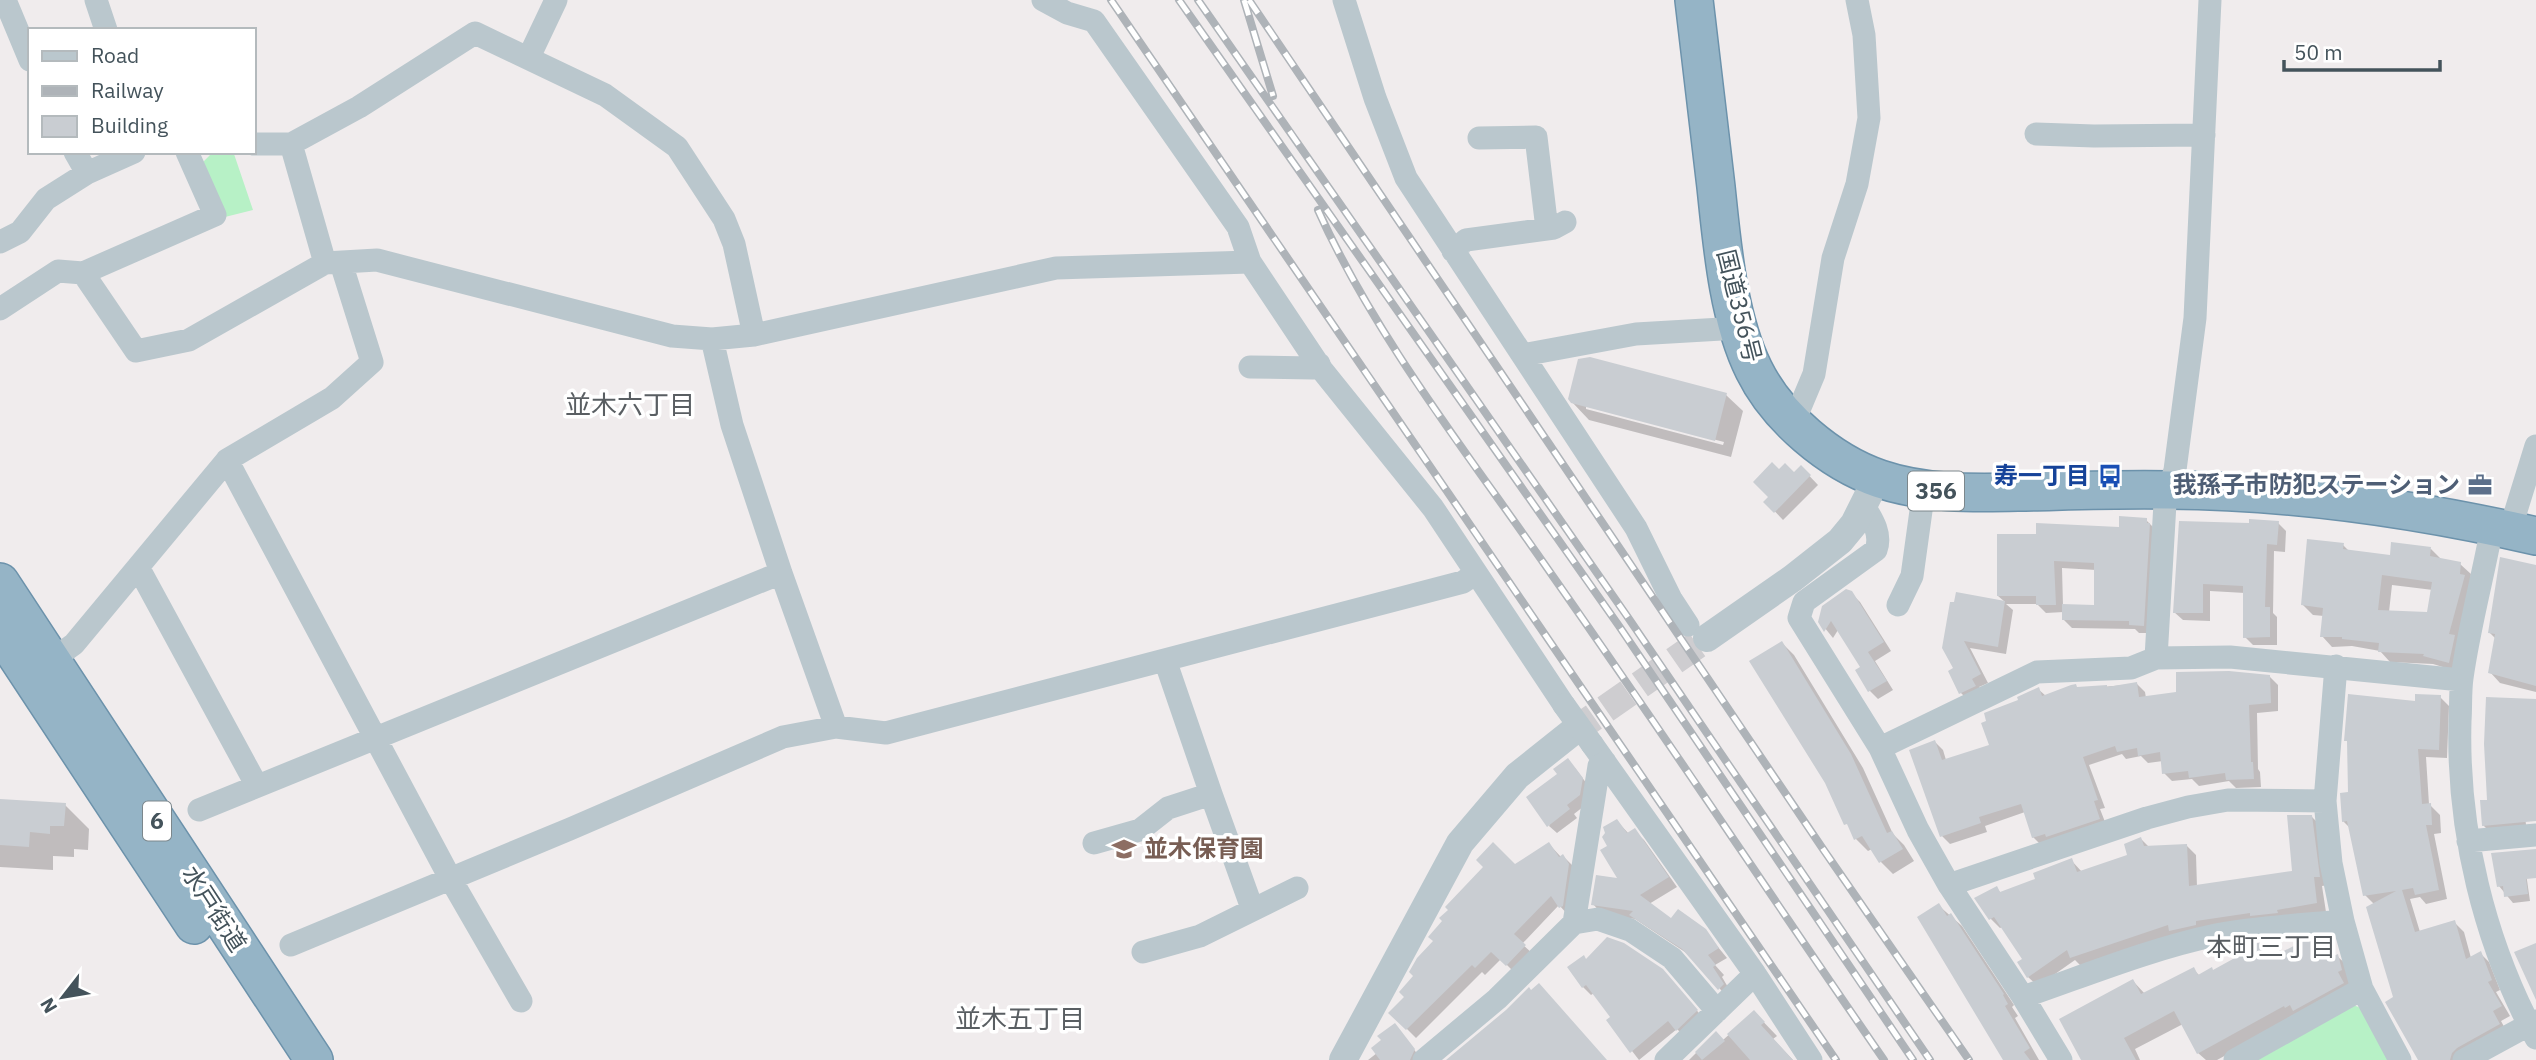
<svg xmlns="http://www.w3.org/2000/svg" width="2536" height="1060" font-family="'IBM Plex Sans','Noto Sans JP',sans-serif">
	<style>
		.green { fill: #b7f1c6 }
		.shadow { fill: #0003; fill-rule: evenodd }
		.building { fill: #c9cdd2; fill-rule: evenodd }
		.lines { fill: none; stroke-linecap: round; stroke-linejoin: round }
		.tertiary-tunnel { stroke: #cecdd0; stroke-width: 28; stroke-dasharray: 28 14; stroke-linecap: butt }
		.trunk-casing { stroke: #6c92ab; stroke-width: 40 }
		.minor { stroke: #bac7cd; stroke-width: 23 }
		.tertiary { stroke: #bac7cd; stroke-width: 28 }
		.trunk { stroke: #95b4c6; stroke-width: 37 }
		.rail-casing { stroke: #aeb3b8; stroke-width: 8 }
		.rail { stroke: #fff; stroke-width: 5; stroke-dasharray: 16; stroke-linecap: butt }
		.minor-bridge { stroke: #bac7cd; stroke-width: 23 }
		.labels { text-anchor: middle; stroke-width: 7; stroke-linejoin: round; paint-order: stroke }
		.shield { fill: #fff; stroke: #7c878c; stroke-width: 2 }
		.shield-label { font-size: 23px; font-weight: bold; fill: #44535b }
		.street-label { font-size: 24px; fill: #44535b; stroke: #fff }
		.transit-label { font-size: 24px; font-weight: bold; fill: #164399; stroke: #fff; text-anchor: end }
		.service-label { font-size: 24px; font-weight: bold; fill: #4e5e75; stroke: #fff; text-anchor: end }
		.education-label { font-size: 24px; font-weight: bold; fill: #785e54; stroke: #fff; text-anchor: start }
		.neighbourhood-label { font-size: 26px; fill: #595e62; stroke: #fff }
	</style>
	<rect width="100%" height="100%" fill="#f0eced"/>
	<path class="green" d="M234 154 253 210 225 217 201 164 210 155Z
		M2353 1005 2364 1009 2391 1060H2252Z"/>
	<path class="shadow" d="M1726 395 1743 411 1731 457 1589 420 1572 402ZM1586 406 1724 442 1723 445 1586 409Z
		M1801 467 1818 485 1783 520 1766 502 1771 497 1779 472 1794 474Z
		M2146 520 2154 528 2151 633H2139L2135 629 2072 628 2063 619 2064 612 2046 613 2037 604H2006L2013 610 2006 654 1970 648 1988 683 1979 687 1983 694 1969 701 1961 693 1955 669 1957 594 2005 602 1998 596 2038 536 2120 529ZM2062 568 2096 570V607L2063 606Z
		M2278 523 2286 531 2285 552 2274 551 2273 613 2277 617V645H2253L2245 637V593L2210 591V621L2183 620 2174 612 2250 525Z
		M2343 545 2350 552 2391 557 2431 549 2442 560 2460 564 2471 574 2459 672 2433 664 2390 662 2380 651 2352 646 2332 647 2322 636 2324 616 2313 615 2303 605ZM2392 585 2433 590 2429 614 2389 612Z
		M2536 566V692L2500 683 2490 672 2496 639 2489 632Z
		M1851 593 1860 602 1891 651 1875 661 1893 690 1878 699 1870 691 1862 668 1838 630 1833 638 1820 622Z
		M1782 643 1794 655 1863 768 1893 834 1904 845 1914 861 1893 874 1881 862 1872 849 1868 851 1856 839Z
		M2270 677 2278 685V711L2257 713 2258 769 2260 772 2261 787 2236 788 2229 781 2199 786 2192 779 2172 781 2164 773 2163 761 2148 763 2141 756 2126 759 2122 754 2089 765 2105 808 2100 809 2107 827 2041 845 2033 837 2025 812 1985 826 1987 832 1950 844 1942 836 1935 742 1943 750 1946 760 1991 746 2020 701 2038 689 2046 696 2078 689 2137 684 2145 692 2146 698Z
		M2440 697 2449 706 2447 758 2426 757 2429 804 2440 815 2441 833 2434 834 2447 899 2426 904 2420 897 2410 899 2420 932 2454 922 2464 932 2471 958 2480 953 2489 962 2500 990 2496 992 2510 1016 2501 1021 2508 1034 2464 1060H2420L2395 998 2374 904 2365 895 2350 828 2343 821 2350 794 2349 743 2346 740 2416 703Z
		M2536 701V805L2524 808 2527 833 2494 836 2483 825 2489 801Z
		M1575 768 1590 788 1588 803 1574 814 1577 818 1557 833 1549 826Z
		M0 800 65 805 89 829 88 850 74 849V857L53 856V870L0 867Z
		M2312 817 2321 826 2328 885 2322 886 2326 912 2081 966 2075 960 2038 986 2028 977 2024 959 2002 927 2000 928 1991 919 1977 898 1996 888 2001 893 2037 881 2071 860 2082 872 2130 856 2141 839 2149 847 2186 845 2196 855 2197 887 2294 873Z
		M1617 821 1629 834 1634 831 1644 840 1677 887 1649 904 1671 921 1704 930 1727 958 1715 965 1724 975 1722 977 1732 994 1728 998 1691 956 1635 919 1602 914 1593 904 1621 881 1610 846Z
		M1549 844 1561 857 1563 856 1572 865 1577 874 1569 916 1559 905 1522 944 1534 955 1516 974 1501 959 1485 975 1482 972 1416 1038 1391 1013 1515 866Z
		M2524 859 2530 901 2513 903 2499 886Z
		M1938 905 1962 926 2014 1005 2012 1007 2018 1016 2015 1018 2039 1060H2005Z
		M2314 939 2330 959 2337 956 2349 967 2353 982 2296 1017 2217 1060H2206L2198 1053 2183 1024 2135 1049 2140 1060H2083L2133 981 2145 994 2193 969 2200 976 2214 971 2273 943 2284 954Z
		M1587 961 1670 979 1704 1019 1685 1037 1677 1029 1639 1060 1608 1020 1612 1017 1594 993 1591 995 1583 987Z
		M1754 1012 1777 1036 1773 1039 1793 1060H1689L1716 1033 1723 1040Z
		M1395 1025 1422 1060H1368L1377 1053Z"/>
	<path class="building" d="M1590 357 1727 393 1715 441 1571 403 1568 399 1578 359Z
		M1772 462 1779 469 1785 463 1794 472 1801 465 1811 475 1774 513 1763 502 1768 497 1753 482Z
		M2119 516 2147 518V523H2150L2144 626 2129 625V621L2062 620V604L2094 605V563L2054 561 2056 605H2036V596H1997V534H2036V523L2119 527Z
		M2249 519 2279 521 2277 545 2267 544 2265 607H2270V637L2243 638V586L2203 584V613H2173L2179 521 2249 523Z
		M2307 539 2344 543 2343 549 2390 555 2391 542 2431 547 2430 556 2461 562 2460 574 2465 575 2449 634 2455 635 2449 663 2423 656 2424 654 2378 652 2379 643 2342 639V637H2320L2323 608 2301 605ZM2382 575 2432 582 2427 612 2378 610Z
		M2500 557 2536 565V686L2488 673 2495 634 2488 633Z
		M1846 589 1852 591 1884 642 1868 652 1887 681 1868 692 1855 670 1860 667 1831 621 1824 632 1818 622 1822 606Z
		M1956 592 2005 601 1998 647 1964 641 1981 674 1972 679 1976 686 1959 694 1948 671 1953 668 1942 648 1950 602H1954Z
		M1782 641 1851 754 1887 833 1892 831 1903 849 1879 863 1862 836 1854 840 1847 824 1844 825 1825 783 1749 661Z
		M2229 671 2270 675 2271 703 2249 705 2251 762H2253L2254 779 2226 780 2225 773 2189 778 2188 771 2162 774 2160 752 2138 756 2137 748 2117 752 2115 746 2083 757 2098 800 2094 801 2100 819 2046 837 2045 834 2032 838 2021 804 1979 817 1981 823 1940 837 1909 750 1935 740 1942 760 1989 745 1981 723 1986 721 1984 713 2018 700 2017 697 2039 687 2042 696 2071 685 2076 684 2077 687 2107 685V687L2137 682 2139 697 2176 692V672Z
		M2348 694 2415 701V694L2441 695 2439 750 2418 749 2422 804 2431 803 2432 825H2426L2439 890 2415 895 2413 888 2402 890 2415 932 2455 920 2466 959 2481 951 2492 980 2488 982 2502 1006 2493 1011 2500 1024 2457 1048 2452 1053 2450 1060H2418L2385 1002 2393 997 2366 907 2396 891 2363 896 2347 821 2342 822 2340 793 2348 792 2347 741H2344Z
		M2486 697 2536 699V821L2482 826 2480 800H2487L2484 744Z
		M1568 758 1583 778 1580 795 1567 805 1570 809 1547 827 1526 797 1557 774 1553 769Z
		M0 799 66 803 64 826H50V834L30 832 29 847 0 845Z
		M2287 815H2312L2320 877H2314L2317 903 2277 910 2278 913 2250 916V913L2196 921V925L2169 931 2168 925 2070 958 2067 950 2027 978 2017 962 2022 959 1994 917 1989 920 1974 898 1997 886 2000 892 2035 879 2033 873 2072 858 2077 872 2127 855 2124 844 2141 837 2144 846 2187 844 2189 886 2292 871Z
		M1617 819 1627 833 1635 828 1669 877 1640 895 1671 918 1678 909 1706 929 1719 948 1708 955 1716 965 1713 967 1724 984 1718 990 1682 949 1629 915 1633 911 1591 905 1596 875 1617 878 1600 850 1607 846 1602 837 1605 833 1603 827Z
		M1493 842 1515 864 1549 842 1559 857 1563 854 1569 864 1563 906 1559 908 1551 896 1514 934 1526 945 1506 966 1491 952 1475 968 1472 965 1406 1030 1388 1013 1404 997 1399 992 1413 976 1409 972 1417 958 1433 941 1428 937 1442 921 1439 918 1448 910 1445 907 1483 867 1476 860Z
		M2536 849V878L2526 879 2528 894 2504 897 2503 886 2497 887 2491 853Z
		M1939 903 1947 916 1951 913 2004 994 2003 995 2008 1004 2005 1006 2030 1048 2024 1052 2030 1060H2003L1917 917Z
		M1607 937 1624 943 1663 969 1698 1010 1676 1031 1668 1021 1630 1053 1606 1020 1610 1017 1586 985 1582 988 1567 967 1584 955 1586 959Z
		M2309 938H2315L2326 959 2338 954 2342 970 2338 972 2344 983 2293 1011 2290 1005 2285 1008 2284 1006 2197 1054 2174 1011 2124 1038 2136 1060H2081L2059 1019 2133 979 2141 994 2194 967 2198 975 2212 967 2213 970 2251 949 2250 944 2274 941 2280 953Z
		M2536 943V1000L2514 952Z
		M1539 983 1607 1060H1446L1506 1010 1529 987 1531 990Z
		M1754 1010 1765 1022 1761 1025 1793 1060H1750L1727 1034Z
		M1395 1023 1415 1049 1410 1060H1380L1371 1048 1381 1040 1377 1036Z
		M1716 1031 1725 1041 1702 1060 1695 1052Z"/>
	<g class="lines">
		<path class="tertiary-tunnel" d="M1571 733 1707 638"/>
		<g class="trunk-casing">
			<path id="trunk" d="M1694 0C1701 62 1709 125 1716 187 1722 244 1728 318 1754 370 1777 417 1830 462 1880 479 1924 494 1971 493 2018 492 2068 491 2119 489 2169 490 2291 491 2418 509 2536 536
				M0 582 314 1060
				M0 631 194 925"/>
		</g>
		<path class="minor" d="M5 0 30 60
			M96 0 106 30
			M1043 0 1067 13 1094 21 1238 227 1250 262 1322 370 1433 508 1564 705
			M1344 0 1375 98 1406 178 1636 528 1671 599 1688 625
			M2210 0 2195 318 2175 470 2165 503 2156 658 2230 657 2461 680
			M529 57 556 0
			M2036 134 2094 136 2204 135
			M1479 138 1536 137 1547 229
			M254 144H291L359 107 475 33 605 95 677 147 724 219 734 244 754 335
			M291 144 325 263
			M75 152 87 173
			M0 242 20 232 46 199 87 173 134 152
			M1453 251 1466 240 1554 228 1565 222
			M83 273 215 215 187 152
			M0 309 58 271 83 273 136 351 189 340 325 263 377 260 672 336 712 339 754 335 1056 268 1250 262
			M712 339 732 425 781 573 836 727
			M1523 355 1636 334 1739 328
			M1250 367 1313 368 1319 364
			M1793 424 1814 374 1833 258 1857 184 1869 118 1864 35 1857 0
			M227 460 450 878 521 1001
			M1864 506C1872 519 1882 534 1876 550L1804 602 1799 618 1880 748 1918 830 1949 885 2023 997 2061 1060
			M2492 527C2483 577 2469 627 2462 678 2460 692 2461 707 2460 721 2457 830 2484 942 2536 1038
			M2510 530 2536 446
			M138 567 257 786
			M1898 605 1912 576 1924 489
			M1165 660 1211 794 1252 908
			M2336 666 2325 801 2331 863 2343 921 2362 989 2400 1060
			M41 668 74 644 227 460 332 398 372 362 341 263
			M1592 744 1755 974 1811 1060
			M1880 748 2037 672 2131 668 2156 658
			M199 810 781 573
			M2468 841 2536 835
			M1094 843 1140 830 1168 808 1211 794
			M1949 885 2147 818 2188 807 2228 800 2325 801
			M1574 923 1598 919 1630 930 1672 958 1717 1011
			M291 945 570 829 783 737 836 727 886 733 1463 582 1475 574
			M1143 952 1200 936 1297 888
			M2023 997C2087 975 2150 949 2216 935 2258 927 2301 925 2343 921
			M1424 1060 1497 999 1574 923 1599 766 1605 762
			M1666 1060 1755 974
			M2235 1060 2362 989
			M2464 1060 2536 1021"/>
		<path class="tertiary" d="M1707 638 1793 578 1840 541 1854 524 1877 478
			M1343 1060 1460 843 1517 776 1571 733"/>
		<use href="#trunk" class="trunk"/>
		<g class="rail-casing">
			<path id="rail" d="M1111 0 1836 1060
				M1179 0 1619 626 1913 1060
				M1198 0 1627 616 1930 1060
				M1244 0 1273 96
				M1249 0 1823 849 1969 1060
				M1318 210C1376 339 1472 459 1552 575 1665 736 1773 899 1884 1060"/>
		</g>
		<use href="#rail" class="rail"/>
		<path class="minor-bridge" d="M1564 705 1592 744"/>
	</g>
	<defs>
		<g id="bus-bare" transform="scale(1.89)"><path d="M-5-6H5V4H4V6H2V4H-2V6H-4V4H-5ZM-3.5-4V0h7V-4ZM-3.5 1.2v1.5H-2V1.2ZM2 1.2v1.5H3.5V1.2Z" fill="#1a4fb4" stroke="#fff" stroke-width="2.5" paint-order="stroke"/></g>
		<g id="office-bare" transform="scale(1.89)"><path d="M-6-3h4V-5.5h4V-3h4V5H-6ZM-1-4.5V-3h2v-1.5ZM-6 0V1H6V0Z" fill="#5c6f8a" stroke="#fff" stroke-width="2.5" paint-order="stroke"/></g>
		<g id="school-bare" transform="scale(1.89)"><path d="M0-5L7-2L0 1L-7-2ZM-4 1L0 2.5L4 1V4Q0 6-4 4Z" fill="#8d6e63" stroke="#fff" stroke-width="2.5" paint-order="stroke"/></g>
	</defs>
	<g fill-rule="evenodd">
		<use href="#bus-bare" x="2110" y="476"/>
		<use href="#office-bare" x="2480" y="485"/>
		<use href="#school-bare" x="1124" y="849"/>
	</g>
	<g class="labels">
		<g class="shield">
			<rect x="1908" y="471.5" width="56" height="39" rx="5"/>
			<rect x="143" y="801.5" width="28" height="39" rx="5"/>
		</g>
		<g class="shield-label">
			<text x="1936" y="499">356</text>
			<text x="157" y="829">6</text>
		</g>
		<g class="street-label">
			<text transform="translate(1739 306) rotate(76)" y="8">国道356号</text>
			<text transform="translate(214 909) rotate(57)" y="8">水戸街道</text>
		</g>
		<g class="transit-label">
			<text x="2090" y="484">寿一丁目</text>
		</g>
		<g class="service-label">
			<text x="2460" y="493">我孫子市防犯ステーション</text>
		</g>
		<g class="education-label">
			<text x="1144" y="857">並木保育園</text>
		</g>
		<g class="neighbourhood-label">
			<text x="630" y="414">並木六丁目</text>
			<text x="2271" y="956">本町三丁目</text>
			<text x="1020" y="1028">並木五丁目</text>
		</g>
	</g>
	<rect x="28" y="28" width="228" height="126" fill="#ffffff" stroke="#b4babd" stroke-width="2"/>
	<rect x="42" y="51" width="35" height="10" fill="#bac7cd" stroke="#b4babd" stroke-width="2"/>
	<text x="91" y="63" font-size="21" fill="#44535b">Road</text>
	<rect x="42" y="86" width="35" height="10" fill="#aeb3b8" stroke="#b4babd" stroke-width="2"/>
	<text x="91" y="98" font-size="21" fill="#44535b">Railway</text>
	<rect x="42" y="116" width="35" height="21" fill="#c9cdd2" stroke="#b4babd" stroke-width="2"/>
	<text x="91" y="133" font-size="21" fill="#44535b">Building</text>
	<g transform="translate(63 997) rotate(239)" stroke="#ffffff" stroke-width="5" paint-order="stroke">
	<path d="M0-5L12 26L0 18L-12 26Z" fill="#44535b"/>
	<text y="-10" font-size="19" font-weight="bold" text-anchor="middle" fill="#44535b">N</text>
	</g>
	<path d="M2284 60v10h156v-10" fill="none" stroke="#44535b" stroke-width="3.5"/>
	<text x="2294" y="60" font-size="21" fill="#44535b" stroke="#ffffff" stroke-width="5" paint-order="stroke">50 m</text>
</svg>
